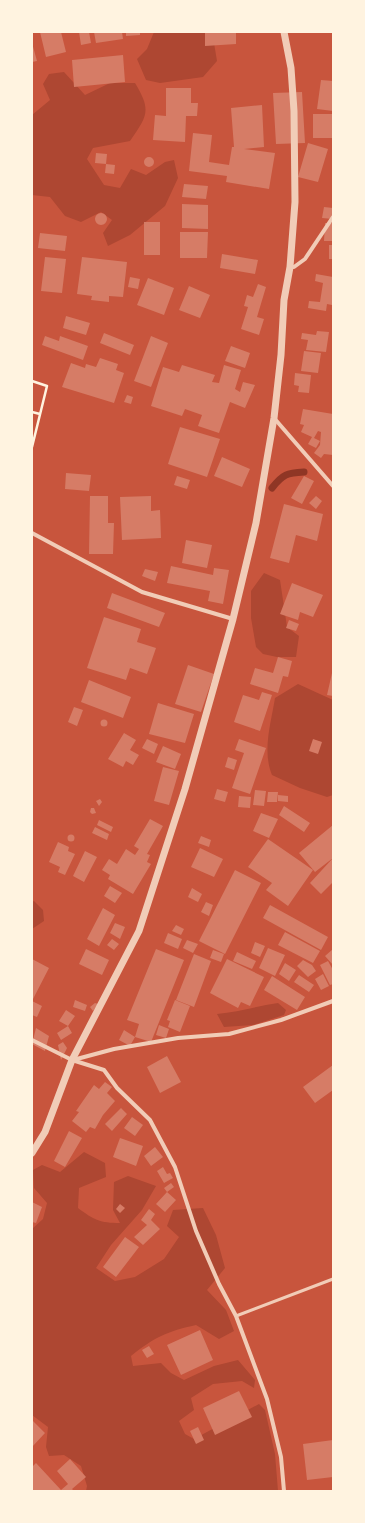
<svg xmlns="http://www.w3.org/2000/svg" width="365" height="1523" font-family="'Zilla Slab',serif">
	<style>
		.green { fill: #ae4732 }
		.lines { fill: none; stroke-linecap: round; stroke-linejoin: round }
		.stream { stroke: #8f3625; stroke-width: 7 }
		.building { fill: #d67c66 }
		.path { stroke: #fff3e0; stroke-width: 2.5 }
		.service { stroke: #f1ccb7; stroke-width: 3 }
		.minor { stroke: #f1ccb7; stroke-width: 4 }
		.tertiary { stroke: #f1ccb7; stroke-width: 7 }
	</style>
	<rect width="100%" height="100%" fill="#c8553d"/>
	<path class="green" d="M154 32H209L213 37 217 61 203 77 160 83 146 80 137 59 147 49Z
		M64 72 85 95 110 83H135C152 111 147 116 130 141L93 148 87 159 104 185 120 188 131 169 146 175 165 162 174 160 178 178 165 206 130 235 108 246 103 233 112 220 101 212 81 222 65 216 50 197 32 195V115L50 100 43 84 49 74Z
		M264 573 280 580 287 627 299 636 296 657H277L263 654 256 647 251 618V591Z
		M298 684 333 700V795L327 797 300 788 272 775C262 751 271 723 275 698Z
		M34 901 43 910 44 921 32 929V902Z
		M278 1003 286 1010 284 1015 253 1025 224 1027 217 1014C238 1012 258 1006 278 1003Z
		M84 1152 105 1163 106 1177 79 1188 78 1208C94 1220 100 1223 120 1223L113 1210 114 1182 128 1176 156 1186 142 1210 111 1245 96 1268 115 1281 135 1277 164 1259 179 1237 167 1226 173 1210 203 1208 216 1235 225 1268 207 1290 226 1310 234 1331 219 1339 196 1325C168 1331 153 1338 131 1356L133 1366 161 1363 171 1373 184 1380 214 1366 238 1360 255 1380 254 1388 242 1381 213 1384 191 1398 194 1410 179 1421 185 1434 194 1439 259 1404 265 1410 275 1454 278 1491H86L87 1486 81 1466 64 1455 49 1456 46 1447 48 1427 32 1415V1229L43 1219 47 1203 34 1188 33 1170 42 1165 60 1172Z"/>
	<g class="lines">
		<path class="stream" d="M272 488C283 474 287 473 304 472"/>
	</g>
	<path class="building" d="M40 32H61L66 52 46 57Z
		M79 32H89L91 43 81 45Z
		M94 32H122L123 39 96 43Z
		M126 32H140V35L126 36Z
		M205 32H236V44L205 46Z
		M32 43 37 61 32 62Z
		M123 55 125 82 74 87 72 60Z
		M321 80 333 81V111L317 109Z
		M166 88H191V103H198L197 116H186L185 142 153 140 155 115 166 116Z
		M302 92 305 143 276 144 273 93Z
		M262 105 264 147 244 149 275 153 269 189 226 182 227 176 189 171 193 133 212 135 209 162 229 165 232 147H234L231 108Z
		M313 114H333V138H313Z
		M308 143 328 149 318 182 298 177Z
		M96 153 107 154 106 164 95 163Z
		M144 162a5 5 0 1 1 10 0a5 5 0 1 1-10 0Z
		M106 164 115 165 114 174 105 173Z
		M184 184 208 186 206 199 182 197Z
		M182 204 208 205V229L182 228Z
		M324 207 333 208V219L322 218Z
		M95 219a6 6 0 1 1 12 0a6 6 0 1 1-12 0Z
		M144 222H160V255H144Z
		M325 223H333V241H324Z
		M180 232H208L207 258H180Z
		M40 233 67 236 65 251 38 248Z
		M329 245H333V259H329Z
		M222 254 258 260 255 274 220 268Z
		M45 257 66 259 62 293 41 291Z
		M82 257 127 262 123 297 109 296V302L91 300 92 296 77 294Z
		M316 274 333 277 332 305 327 304 326 311 308 308 309 301 320 302 323 283 315 281Z
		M130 277 140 279 138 289 128 287Z
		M148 278 174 288 164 315 137 305Z
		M258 284 266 287 257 317 264 319 259 335 241 329 248 307 244 306 247 295 253 297Z
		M189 286 210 295 200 318 179 310Z
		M66 316 90 323 86 335 63 328Z
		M317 331 329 332 326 352 306 350 308 340 301 339 302 333 316 335Z
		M104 333 134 345 130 355 100 343Z
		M45 336 59 341 60 336 88 346 83 360 42 345Z
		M151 336 168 343 151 387 134 381Z
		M231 346 250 353 245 368 225 361Z
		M304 351 321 353 318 373 301 371Z
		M100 358 118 364 116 370 124 373 114 403 62 387 71 363 85 368 86 364 96 367Z
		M182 365 215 375 212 382 219 383 224 365 241 370 235 389 240 392 243 382 255 385 245 408 230 402 219 433 198 426 202 415 185 409 182 416 151 406 163 367 179 372Z
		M295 373 311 375 309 393 298 392 299 386 294 385Z
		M127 395 133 397 131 404 124 402Z
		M303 409 333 414V455L324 454 321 458 314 453 320 445 321 432 318 431 314 438 320 441 316 448 308 444 312 437 301 432 304 425 300 424Z
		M180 427 220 439 207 477 168 464Z
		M222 457 250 469 242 487 214 476Z
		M66 473 91 475 89 491 65 489Z
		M177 476 190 480 187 489 174 485Z
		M304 476 314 481 302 504 291 498Z
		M90 496H108V523H114L113 554H89Z
		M151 496V511L160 510 161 538 122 540 120 497Z
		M316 496 322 501 316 509 309 503Z
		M284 504 323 514 317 541 296 535 289 563 270 558Z
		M186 540 212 545 207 568 182 563Z
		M171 566 213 575 214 568 229 570 223 604 208 601 210 591 167 583Z
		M145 569 158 572 155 581 142 576Z
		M292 583 323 595 313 617 300 612 298 620 280 614Z
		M112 593 165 613 159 627 107 608Z
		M104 617 141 629 137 642 156 648 147 674 130 668 126 680 87 668Z
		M289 620 299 624 296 631 286 628Z
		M278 657 292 661 288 677 283 676 278 693 250 684 255 668 273 673Z
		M188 665 214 674 201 712 175 704Z
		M332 673H333V696L327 695Z
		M89 680 131 697 123 718 81 702Z
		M262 692 272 695 260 731 234 722 243 695 259 700Z
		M158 703 194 714 185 743 149 734Z
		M74 707 83 710 77 726 68 722Z
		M100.5 723a3.5 3.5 0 1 1 7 0a3.5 3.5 0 1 1-7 0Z
		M124 733 136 740 130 750 139 755 133 765 126 761 123 767 108 759Z
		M147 739 158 744 154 754 142 748Z
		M239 739 266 748 250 794 232 788 244 753 235 750Z
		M313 739 322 742 318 754 309 751Z
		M163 746 181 754 175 769 156 762Z
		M228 757 237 760 234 770 225 767Z
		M163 767 179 771 169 805 154 801Z
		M217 789 228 792 225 802 214 799Z
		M255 790 266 791 264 806 253 805Z
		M268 792H278L277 802H267Z
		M278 795 288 796V802L278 801Z
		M239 796 251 797 250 808 238 807Z
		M100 799 102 802 99 806 96 801Z
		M284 806 310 823 304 832 279 815Z
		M91 808H94L96 813 92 814 90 812Z
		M261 813 278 819 269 838 253 831Z
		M150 819 163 826 147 854 150 855 147 862 151 864 133 894 108 879 110 875 102 870 109 859 117 864 126 849 135 855 139 849 134 846Z
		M99 820 113 827 111 832 97 825Z
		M333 825V858L315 872 299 853Z
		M95 827 109 834 107 840 92 833Z
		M67.5 838a3.5 3.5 0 1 1 7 0a3.5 3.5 0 1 1-7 0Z
		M201 836 211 840 209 847 198 843Z
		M268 839 313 870 288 906 266 890 272 883 248 867Z
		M58 842 69 847 68 851 75 854 65 875 58 872 60 867 49 862Z
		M200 848 223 859 214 877 191 867Z
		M85 851 97 857 84 882 73 876Z
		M333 858V882L321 894 310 883Z
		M235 870 261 883 225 954 199 941Z
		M110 886 122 893 115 903 104 896Z
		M192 888 202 894 198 902 188 897Z
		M206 902 213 905 209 916 201 912Z
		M270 905 328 937 321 950 263 918Z
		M103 908 115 915 99 946 87 939Z
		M115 923 125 927 120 939 110 933Z
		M176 925 184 929 181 935 172 931Z
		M285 932 320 951 313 963 278 945Z
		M168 933 182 939 178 949 164 943Z
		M112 939 119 944 114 950 107 945Z
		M187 940 198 944 193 953 183 948Z
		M255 942 265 946 260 957 251 953Z
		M268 948 285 955 275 976 259 968Z
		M86 949 109 960 102 975 79 964Z
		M156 949 184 960 151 1042 135 1037 139 1024 127 1020Z
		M333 949V965L325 956Z
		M213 950 224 954 221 962 210 958Z
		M237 952 256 961 252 969 233 961Z
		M194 954 211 961 194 1007 176 1000Z
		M32 959 49 968 32 1001Z
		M227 959 264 977 250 1006 241 1002 238 1008 210 993Z
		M303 960 312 965 316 971 308 977 297 966Z
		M328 961 333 970V984L330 985 320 965Z
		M285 963 296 970 289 981 279 974Z
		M323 974 329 986 321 990 315 979Z
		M299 975 314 985 309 992 294 982Z
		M272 976 305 997 297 1010 264 990Z
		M75 1000 87 1005 85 1011 73 1007Z
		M175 1000 190 1006 180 1032 168 1027 170 1021 167 1020Z
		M32 1001 42 1006 37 1017 32 1015Z
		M95 1003 98 1004 93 1011 90 1007Z
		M66 1010 75 1016 68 1026 59 1021Z
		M159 1025 169 1029 166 1038 156 1035Z
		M68 1026 72 1033 61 1040 57 1033Z
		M36 1028 49 1036 45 1051 32 1044Z
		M124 1030 135 1037 130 1046 119 1040Z
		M63 1042 67 1048 61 1060 58 1045Z
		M167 1056 181 1082 160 1093 147 1067Z
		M333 1065V1090L315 1103 303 1087Z
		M105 1082 112 1087 107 1093 115 1101 103 1115 95 1129 90 1127 86 1132 72 1121 79 1112 76 1111 94 1085 99 1089Z
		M121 1108 127 1114 112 1131 105 1124Z
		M132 1117 143 1125 135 1136 124 1128Z
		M69 1131 82 1138 65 1167 54 1161Z
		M120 1138 143 1146 136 1166 113 1157Z
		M155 1147 163 1157 151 1166 144 1156Z
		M163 1167 167 1174 170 1173 173 1178 164 1183 157 1171Z
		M171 1183 174 1187 167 1192 164 1188Z
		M167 1192 176 1200 165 1212 156 1204Z
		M32 1202 42 1207 36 1223 32 1222Z
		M120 1204 125 1208 120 1213 116 1209Z
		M149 1209 155 1214 151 1220 160 1229 143 1245 134 1237 147 1225 141 1220Z
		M125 1237 139 1247 116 1277 103 1267Z
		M200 1330 213 1360 181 1375 167 1345Z
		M149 1346 154 1354 147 1358 142 1350Z
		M239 1391 252 1417 215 1435 203 1408Z
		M33 1421 45 1433 32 1447V1422Z
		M198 1427 204 1440 196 1444 190 1431Z
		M333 1440V1477L307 1480 303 1444Z
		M70 1459 86 1477 72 1489 74 1491H32V1467L36 1463 61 1490 68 1484 57 1471Z"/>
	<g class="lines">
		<path class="path" d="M32 381 47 386 32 447
			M32 412 40 414"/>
		<path class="service" d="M236 1316 333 1279"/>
		<path class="minor" d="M290 267H294L305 259 333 217
			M274 418 333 486
			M32 533 142 592 233 619
			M32 1040 72 1060 104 1070 117 1088 150 1120 175 1167 196 1231 219 1284 236 1316 267 1399 281 1457 284 1491
			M73 1060 114 1049 178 1038 229 1034 281 1020 333 1001"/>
		<path class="tertiary" d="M32 1153 45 1132 72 1060 139 931 185 789 233 619 256 523 274 418 281 355 284 300 290 267 295 202 294 111 291 68 284 32"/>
	</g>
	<rect width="365" height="1523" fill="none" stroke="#fff3e0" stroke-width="66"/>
</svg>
